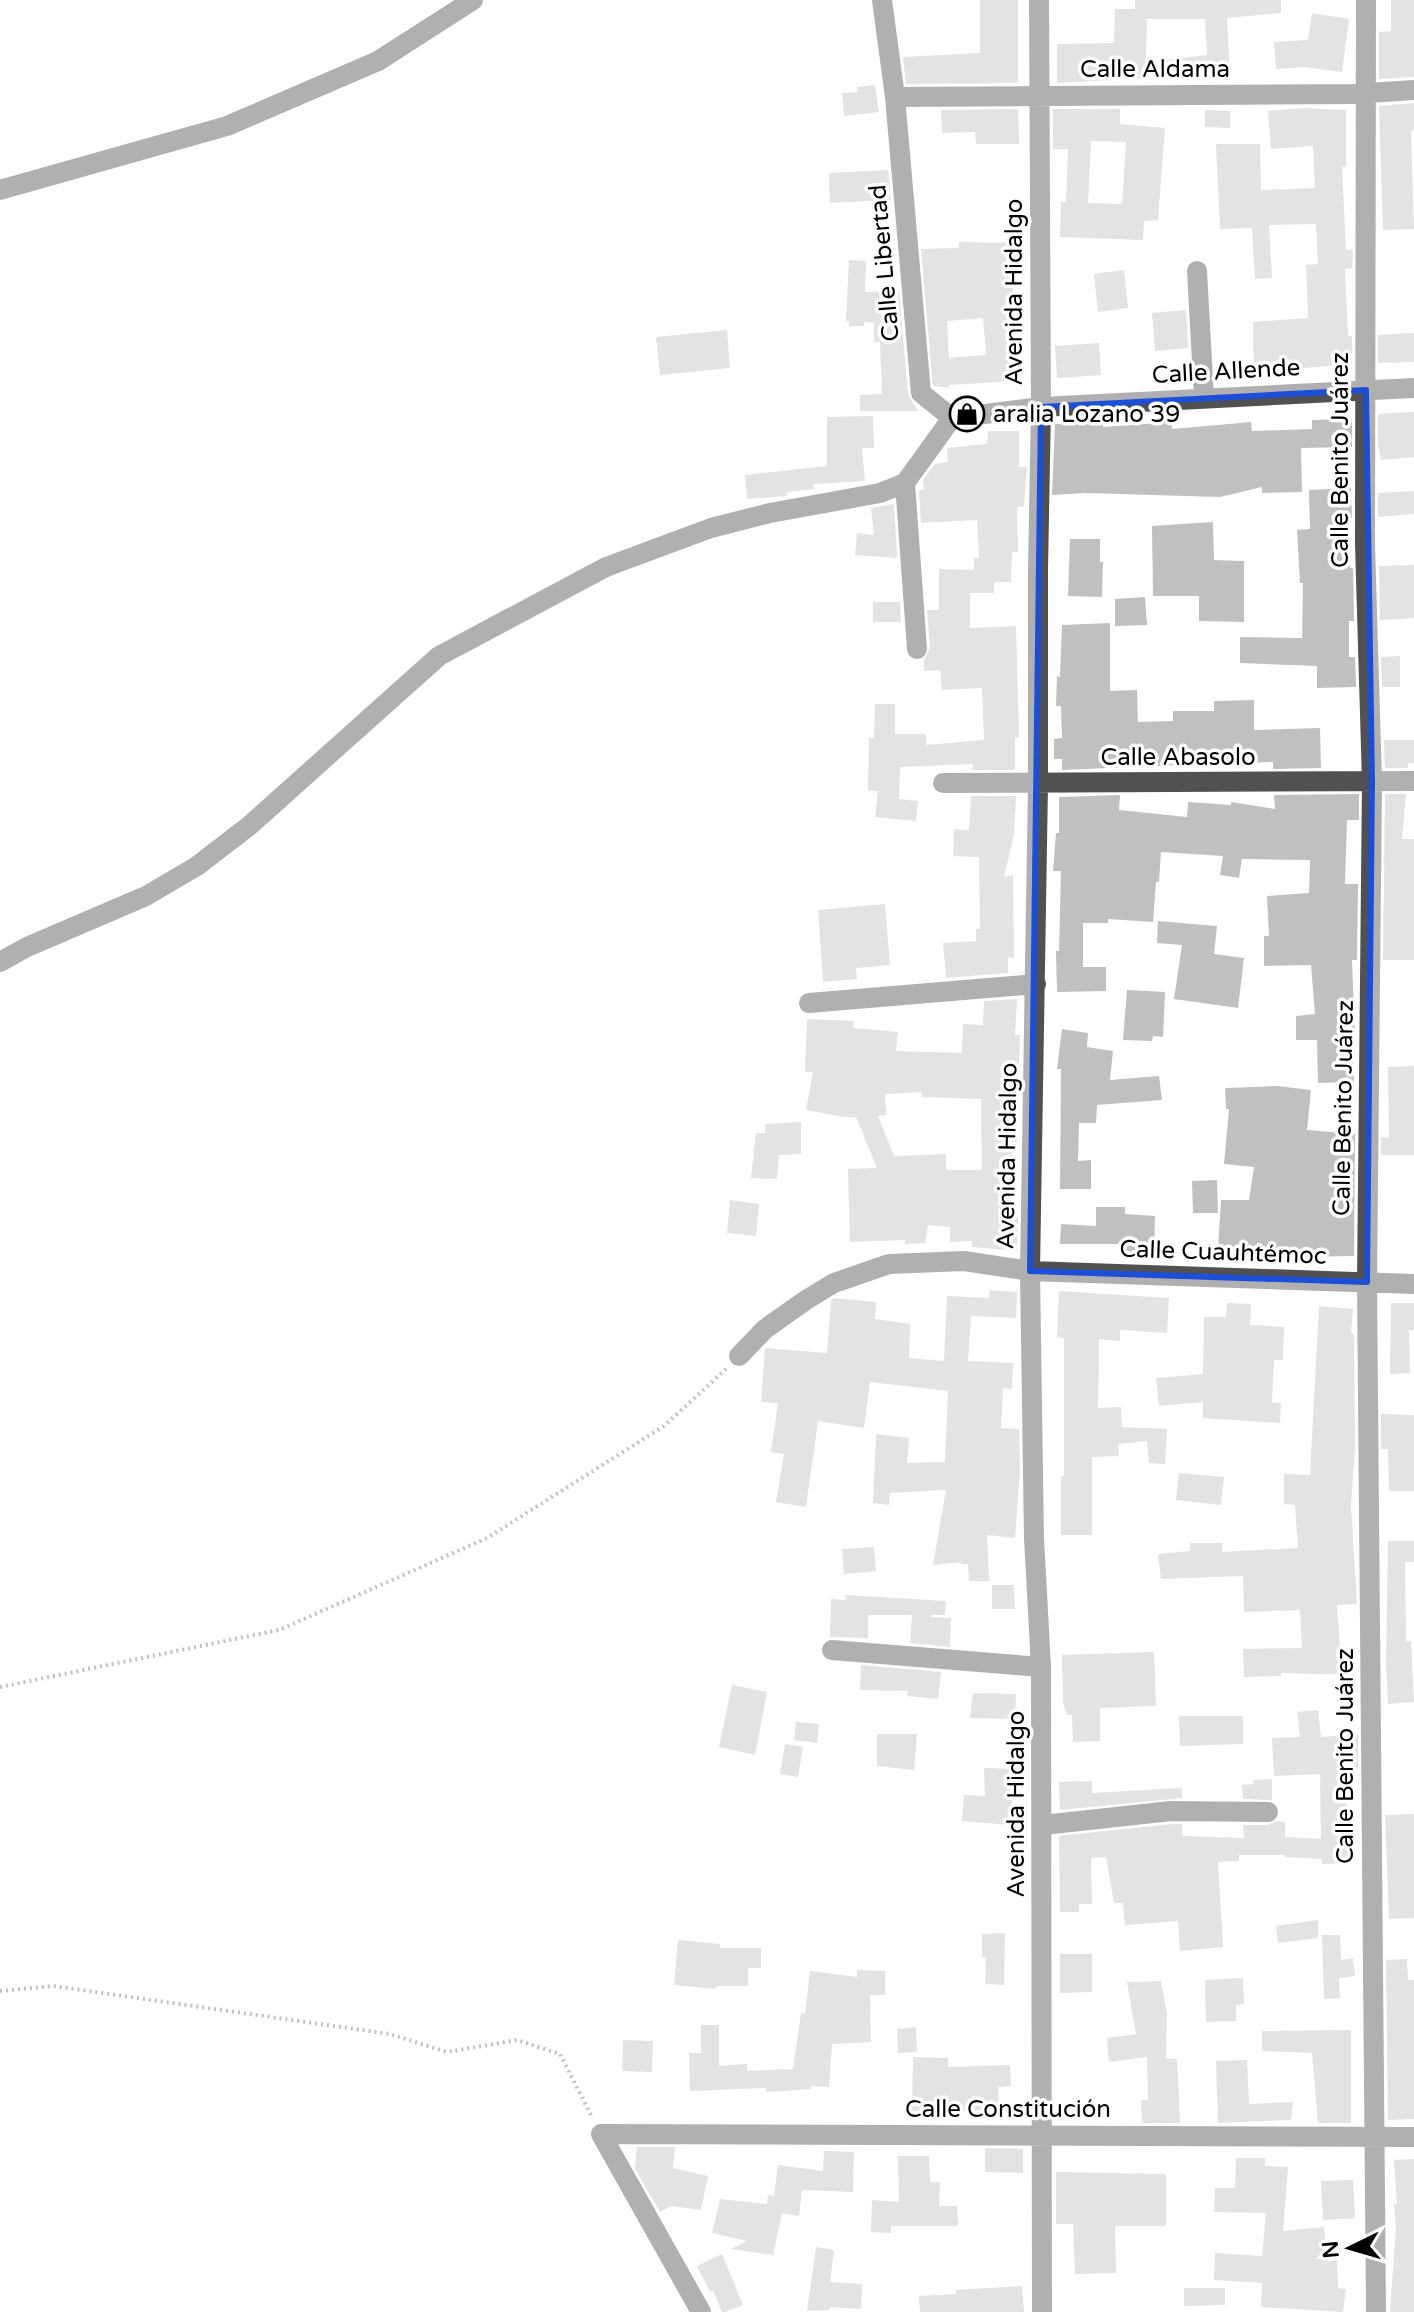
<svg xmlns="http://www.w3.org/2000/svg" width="1414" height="2312" font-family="'Varela Round',sans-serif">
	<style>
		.building { fill: #c0c0c0; fill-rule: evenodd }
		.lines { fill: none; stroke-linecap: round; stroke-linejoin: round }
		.path { stroke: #737373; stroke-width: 4; stroke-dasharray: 2 4; stroke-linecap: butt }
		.minor { stroke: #515151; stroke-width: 20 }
		.marked { fill: none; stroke: #1d4ed8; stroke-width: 6; stroke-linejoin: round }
		.labels { text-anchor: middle; stroke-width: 7; stroke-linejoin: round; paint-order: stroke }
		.street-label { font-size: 24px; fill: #000; stroke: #fff }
		.poi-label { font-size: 24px; fill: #000; stroke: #fff; text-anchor: start }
	</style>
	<rect width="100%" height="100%" fill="#fff"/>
	<path class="building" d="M980 0H1018V83L906 84 903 57 980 53Z
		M1135 0H1281V13L1227 18 1230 75 1208 76V73L1160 78 1158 61 1207 55 1205 19H1147L1145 78 1057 83V44L1114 43 1115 9H1135Z
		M1391 0H1414V77L1379 79V32L1391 31Z
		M1312 13 1349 19 1342 72 1304 67 1276 69 1274 42 1308 40Z
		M875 85 879 112 844 116 842 93 858 92 857 87Z
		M1414 103V130L1411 131 1414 229 1383 230 1379 106Z
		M1302 108 1346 110V167H1342L1346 250 1352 249 1353 254 1352 268 1345 269 1348 336H1352V364L1254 372 1253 322 1308 318 1306 265 1318 264 1316 224 1269 225 1272 278 1255 279 1252 228 1220 229 1216 144H1260L1261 190 1315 188 1313 146 1271 149 1268 111Z
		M1018 109 1019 144H976L975 132 942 133 941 110Z
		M1053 109H1120V124L1165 128 1158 220 1144 221 1143 240 1060 237 1061 202H1066L1068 149H1053ZM1091 141 1126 142 1122 204 1088 203Z
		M1205 110 1230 111V128L1205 127Z
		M888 170 891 200 830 203 829 173Z
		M959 242 1017 243V276H1012L1018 344 1013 345 1015 381 949 385V388L933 386 921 249 959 248ZM983 318 986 355 949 358 947 321Z
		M849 260 866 261 865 292 899 291 908 394 918 411H860V395L882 394 880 342H874V323L864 322V326H849V321H846Z
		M1124 270 1128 308 1098 312 1094 274Z
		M1186 310 1188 348 1155 351 1152 313Z
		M727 330 730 368 660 375 656 337Z
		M1414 333V362L1378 363V335Z
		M1099 343 1101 375 1057 378 1055 346Z
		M1414 412V457L1381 460 1378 446V414Z
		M873 416 874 448H862L865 481 813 484 814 489 787 492V496L747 499 745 475 827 466V417Z
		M1352 419V447L1301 448 1302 492 1262 493V487L1220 497 1085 493 1052 495 1055 424H1103V427L1172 422V429L1251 422 1252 431 1312 429V420Z
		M988 431H1019V467H1027L1024 506 1017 507 1018 552H1012L1011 582H994V593H970V628L1016 626 1019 737 1015 738V770H972L973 764 900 767 899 799 918 801 916 821 875 817 878 791 868 790 869 738H874L875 704H895V734H926V745L984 740 982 688 942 690 940 670 924 671V660L930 648 927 610H939V569L974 570V558H979L977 520 921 523 919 490H924L923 480 935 464 948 462 947 448 987 444Z
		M1351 488 1352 518H1347L1350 568H1353L1354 621H1349V657H1355L1356 687 1317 688V666L1240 663V637L1302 638 1303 583H1300L1297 530 1310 529 1309 490Z
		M1414 491V514L1378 517V493Z
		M894 504 897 558 855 555 857 533 874 535 871 508Z
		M1213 522 1214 560 1244 561V622L1199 621V596H1153L1152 526Z
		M1070 539H1100V562H1103L1102 597 1068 596Z
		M1414 565V618L1380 620 1379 566Z
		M1145 597 1147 625 1115 626V599Z
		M873 602H900L901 622H873Z
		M1110 623V691L1137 690 1138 722 1173 721V711H1214V701L1254 700V730L1320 728 1321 768 1273 769V762L1215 764V758L1176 757V765L1062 770V759H1054V739L1062 738 1061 706H1056L1057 676 1060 677 1062 625Z
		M1400 656V687H1382L1381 657Z
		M1384 740H1414V763H1408V768H1385Z
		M1359 794V820H1347L1345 884H1358L1357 960H1352L1355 1039H1352L1354 1082 1318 1083 1317 1040H1296V1016L1315 1014 1311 965 1264 966V936H1269L1267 896 1309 893 1310 860 1242 859 1239 878 1220 875 1223 856 1161 852 1159 882H1156L1153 922 1108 919V923H1083V967H1106V991L1057 992 1056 951H1059L1061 871H1053L1056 833H1059V797L1120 795 1119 810 1187 817 1188 802 1231 805V802L1275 809 1274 795Z
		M1385 794H1406L1402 839H1414V960H1383Z
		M971 796H1016L1014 834 1004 877 1013 875 1014 958 1008 957V973L946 978 943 943 976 941V929H980L979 857 953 856 954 829 969 830Z
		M885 904 890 965 856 968 857 979 823 982 818 910Z
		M1158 921 1217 926 1214 954 1244 958 1238 1008 1174 999 1182 945 1157 943Z
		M1127 990 1165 992 1163 1037 1153 1036 1152 1041 1123 1040Z
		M1017 999 1015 1035H1020L1019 1064H1015L1017 1142H1012L1010 1217H1018L1017 1251 972 1247V1241L950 1242V1227L928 1225 925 1243 905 1244V1240L850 1242 848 1169 877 1168 856 1117H844L806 1110 813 1072H805L807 1019 854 1021 853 1028 898 1032 896 1051 962 1053 963 1024 983 1025 984 1001ZM922 1092V1097L981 1099 982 1170H946V1154L894 1156 878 1116 886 1115 885 1094Z
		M1062 1029 1088 1033 1087 1047 1113 1051 1110 1080 1159 1076 1162 1100 1097 1105 1096 1123H1079L1078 1161 1091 1160V1189H1060L1061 1069H1057Z
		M1414 1066V1155H1381V1137L1389 1138 1388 1067Z
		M1277 1086 1311 1090 1307 1130 1355 1134 1354 1256 1293 1257V1253L1218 1249 1221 1200H1249L1254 1167 1224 1164 1229 1109H1226L1225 1088Z
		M801 1122V1154L779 1155 777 1179 751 1178 756 1133H765V1124Z
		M1217 1180 1218 1213H1193L1192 1181Z
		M730 1200 759 1204 756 1236 727 1233Z
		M1096 1207H1125V1214L1155 1216 1154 1254 1123 1253 1124 1244H1060L1061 1224 1096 1226Z
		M990 1290 1017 1292 1016 1318 971 1316 968 1361 1013 1363 1012 1389 1003 1388 1001 1428 1019 1429 1020 1470 1015 1538 987 1535 989 1581H969L968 1564H961V1562L933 1565 946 1490 890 1493 889 1505 873 1503 876 1434 909 1438 907 1463 945 1462 948 1391 870 1382 864 1428 818 1421 806 1507 776 1502 784 1454 771 1452 778 1403 761 1402 765 1348 827 1353 831 1300 834 1298 876 1302 875 1319 910 1324 909 1358 944 1361 947 1296 989 1298Z
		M1059 1291 1169 1298 1167 1333 1120 1330V1341L1099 1339 1098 1408 1121 1407 1122 1427 1167 1429 1165 1464 1149 1463 1147 1441 1118 1444 1119 1456 1092 1457V1535H1061V1476H1064V1338L1057 1337Z
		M1227 1303 1251 1304 1250 1325 1284 1327 1283 1360H1274L1272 1402 1281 1403 1280 1423 1203 1418V1402L1159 1406 1156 1378 1203 1374 1204 1317H1226Z
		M1391 1303H1414V1330H1409L1410 1373 1390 1374Z
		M1319 1306 1353 1309 1351 1333 1354 1334 1355 1449 1351 1505 1357 1604 1337 1605 1340 1648H1355L1354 1675 1281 1673V1676L1244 1677 1243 1649 1302 1648 1300 1610 1244 1612 1243 1576 1161 1579 1158 1554 1190 1551V1543H1222V1552L1298 1548 1295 1505 1284 1504V1474L1310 1475Z
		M1381 1414 1414 1415V1491H1389L1388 1449H1381Z
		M1179 1473 1224 1477 1221 1505 1176 1500Z
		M1388 1541H1414V1562H1405L1406 1641H1411L1414 1702 1388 1704 1386 1662Z
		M874 1547 876 1571 844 1574 842 1549Z
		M992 1585H1014L1015 1609H992Z
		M845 1595 946 1601 945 1615H931V1617L951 1618 950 1647 910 1643 912 1615H868V1638L830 1637 831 1599 846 1600Z
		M1154 1652 1156 1706 1100 1708V1741L1073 1742 1072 1715H1067L1063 1702 1062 1655Z
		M861 1665 941 1672 938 1699 907 1696 908 1691 860 1690Z
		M732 1685 767 1692 755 1755 719 1747Z
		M973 1693 1016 1694 1015 1719 970 1718Z
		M1318 1710 1321 1737 1358 1734V1768H1346L1348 1863 1322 1864V1859L1285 1857V1855H1239V1861L1218 1862 1223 1947 1180 1951 1178 1921 1125 1925 1123 1903H1114L1106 1857 1091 1858 1092 1904H1079V1912H1060L1059 1836 1172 1824H1182V1836L1244 1838 1243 1825H1268L1276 1821 1285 1822V1837L1321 1839 1320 1774 1274 1776 1272 1738 1300 1737 1297 1712Z
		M1179 1716H1243V1744L1180 1746Z
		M796 1722 819 1724 817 1743 794 1740Z
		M877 1734H917L914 1770 877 1766Z
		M785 1744 803 1747 798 1777 780 1774Z
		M984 1768 1016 1769 1017 1790H1013L1010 1825 962 1821 964 1795 985 1796Z
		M1272 1779V1800L1243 1799 1242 1785 1254 1784 1253 1780Z
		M1092 1781V1793L1182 1788V1798L1060 1810 1059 1782Z
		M1414 1814V1918L1389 1919 1385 1815Z
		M1318 1920V1938L1278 1943 1276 1926Z
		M1005 1933 1004 1985 985 1984 986 1957H982V1934Z
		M1322 1935H1340L1341 1960 1353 1958 1355 1976 1339 1978 1340 1998 1324 1999Z
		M678 1940 720 1944V1948H761V1968H748V1986H716L715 1989 674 1985Z
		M1060 1954H1092V1992L1060 1993Z
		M1407 1959 1408 1980H1414V2119L1388 2120 1386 1960Z
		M857 1970 885 1971V1995H870L871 2042 832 2044 829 2087 811 2086V2089L766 2092V2088L690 2091 689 2053H701V2025H719V2066L747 2064V2071L793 2069 801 2013 805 2014 810 1971 857 1977Z
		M1243 1978 1244 2004 1236 2005V2021L1206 2022 1205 1980Z
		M1161 1981 1167 2014 1166 2059H1177L1180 2123H1142L1141 2100H1148L1147 2057 1109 2062 1107 2038 1136 2034 1127 1982Z
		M916 2027 917 2052 898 2053 897 2029Z
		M1351 2030V2123H1318L1312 2053 1262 2051V2031Z
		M623 2040 653 2041 652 2072 622 2071Z
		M913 2057 948 2058V2067L1010 2065 1011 2086 998 2087 999 2110 947 2111V2115L912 2114Z
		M1247 2060 1249 2104 1293 2102 1291 2120 1218 2123 1216 2061Z
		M637 2147H675L673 2168 708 2176 701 2210 671 2206 660 2212 635 2169Z
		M985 2148 1023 2149V2173L985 2172Z
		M824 2151 854 2152 853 2192 802 2190 799 2216 782 2213 773 2255 731 2249 747 2241 712 2233 720 2199 767 2204 768 2195 774 2196 778 2165 823 2171Z
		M898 2156H929L930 2182H940L939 2206H957L958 2226H891V2233L871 2232 872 2200 899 2202Z
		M1236 2158H1265V2166L1288 2167 1283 2231 1324 2227 1327 2261 1337 2260 1338 2288 1346 2289 1343 2312 1261 2307 1262 2283 1214 2280 1215 2253 1262 2256 1266 2213 1214 2212 1215 2188H1235Z
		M1414 2159V2312H1390L1396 2228 1394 2204H1397L1394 2160Z
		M1056 2172 1166 2174V2226H1115L1116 2273 1075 2274 1073 2224H1056Z
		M1353 2180 1355 2218 1323 2220 1321 2181Z
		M816 2247 834 2250 830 2282 862 2284 861 2309 830 2307V2310L807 2311Z
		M722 2254 743 2305 725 2312H722L713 2290 710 2292 697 2266Z
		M1022 2286 1024 2312H920L919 2296 956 2294V2290Z
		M1184 2288H1225V2305L1184 2306Z"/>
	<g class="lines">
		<path class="path" d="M0 1687 279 1630 487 1538 664 1426 726 1369
			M0 1991 53 1986 390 2034 447 2052 517 2040 560 2054 592 2117"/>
		<path class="minor" d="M882 0 895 97 921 393 952 418 1041 407 1414 388
			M1039 0 1041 407 1038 570V784L1030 1271 1034 1538 1041 1667 1042 2312
			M1366 0 1365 544 1372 782 1367 1282 1376 2312
			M895 97 1353 94 1414 90
			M0 190 227 126 378 61 473 0
			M1197 271 1204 398
			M905 483 917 649
			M943 783 1414 781
			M0 962 27 947 146 896 197 866 249 826 439 656 606 567 711 528 770 513 880 493 905 483 952 418
			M809 1003 1036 984
			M739 1356 765 1329 806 1300 834 1283 889 1264 964 1261 1030 1271 1414 1284
			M832 1650 1041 1667
			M1043 1825 1171 1811 1268 1812
			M701 2312 601 2134 1414 2137"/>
	</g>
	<path d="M0 0H1414V2312H0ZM1366 390 1372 782 1367 1282 1030 1271 1041 407Z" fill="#fff" fill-opacity=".55" fill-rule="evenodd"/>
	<path class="marked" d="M1366 390 1372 782 1367 1282 1030 1271 1041 407Z"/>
	<defs>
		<g id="shop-ring" transform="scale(1.8)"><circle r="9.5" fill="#fff" stroke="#000" stroke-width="1.5"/><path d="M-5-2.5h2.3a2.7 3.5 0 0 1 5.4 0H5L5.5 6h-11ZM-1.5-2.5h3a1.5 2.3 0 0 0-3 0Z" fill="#000"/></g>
	</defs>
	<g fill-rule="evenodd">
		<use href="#shop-ring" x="967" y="414"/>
	</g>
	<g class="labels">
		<g class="street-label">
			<text x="1155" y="77">Calle Aldama</text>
			<text transform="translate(884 263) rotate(-95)" y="8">Calle Libertad</text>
			<text transform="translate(1014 292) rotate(-90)" y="8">Avenida Hidalgo</text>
			<text transform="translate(1226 371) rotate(-3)" y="8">Calle Allende</text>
			<text transform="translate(1340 460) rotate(-90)" y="8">Calle Benito Juárez</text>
			<text x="1178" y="765">Calle Abasolo</text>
			<text transform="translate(1343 1108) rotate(-89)" y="8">Calle Benito Juárez</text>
			<text transform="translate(1007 1156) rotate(-89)" y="8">Avenida Hidalgo</text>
			<text transform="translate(1223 1252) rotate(2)" y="8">Calle Cuauhtémoc</text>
			<text transform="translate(1345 1756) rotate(-90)" y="8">Calle Benito Juárez</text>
			<text transform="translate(1016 1804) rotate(-90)" y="8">Avenida Hidalgo</text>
			<text x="1008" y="2117">Calle Constitución</text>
		</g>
		<g class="poi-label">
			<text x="993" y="422">aralia Lozano 39</text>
		</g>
	</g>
	<g transform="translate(1350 2248) rotate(265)" stroke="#ffffff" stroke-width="6" paint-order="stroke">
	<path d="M0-6L14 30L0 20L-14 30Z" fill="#000000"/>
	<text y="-12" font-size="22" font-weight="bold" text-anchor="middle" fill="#000000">N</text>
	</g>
</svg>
